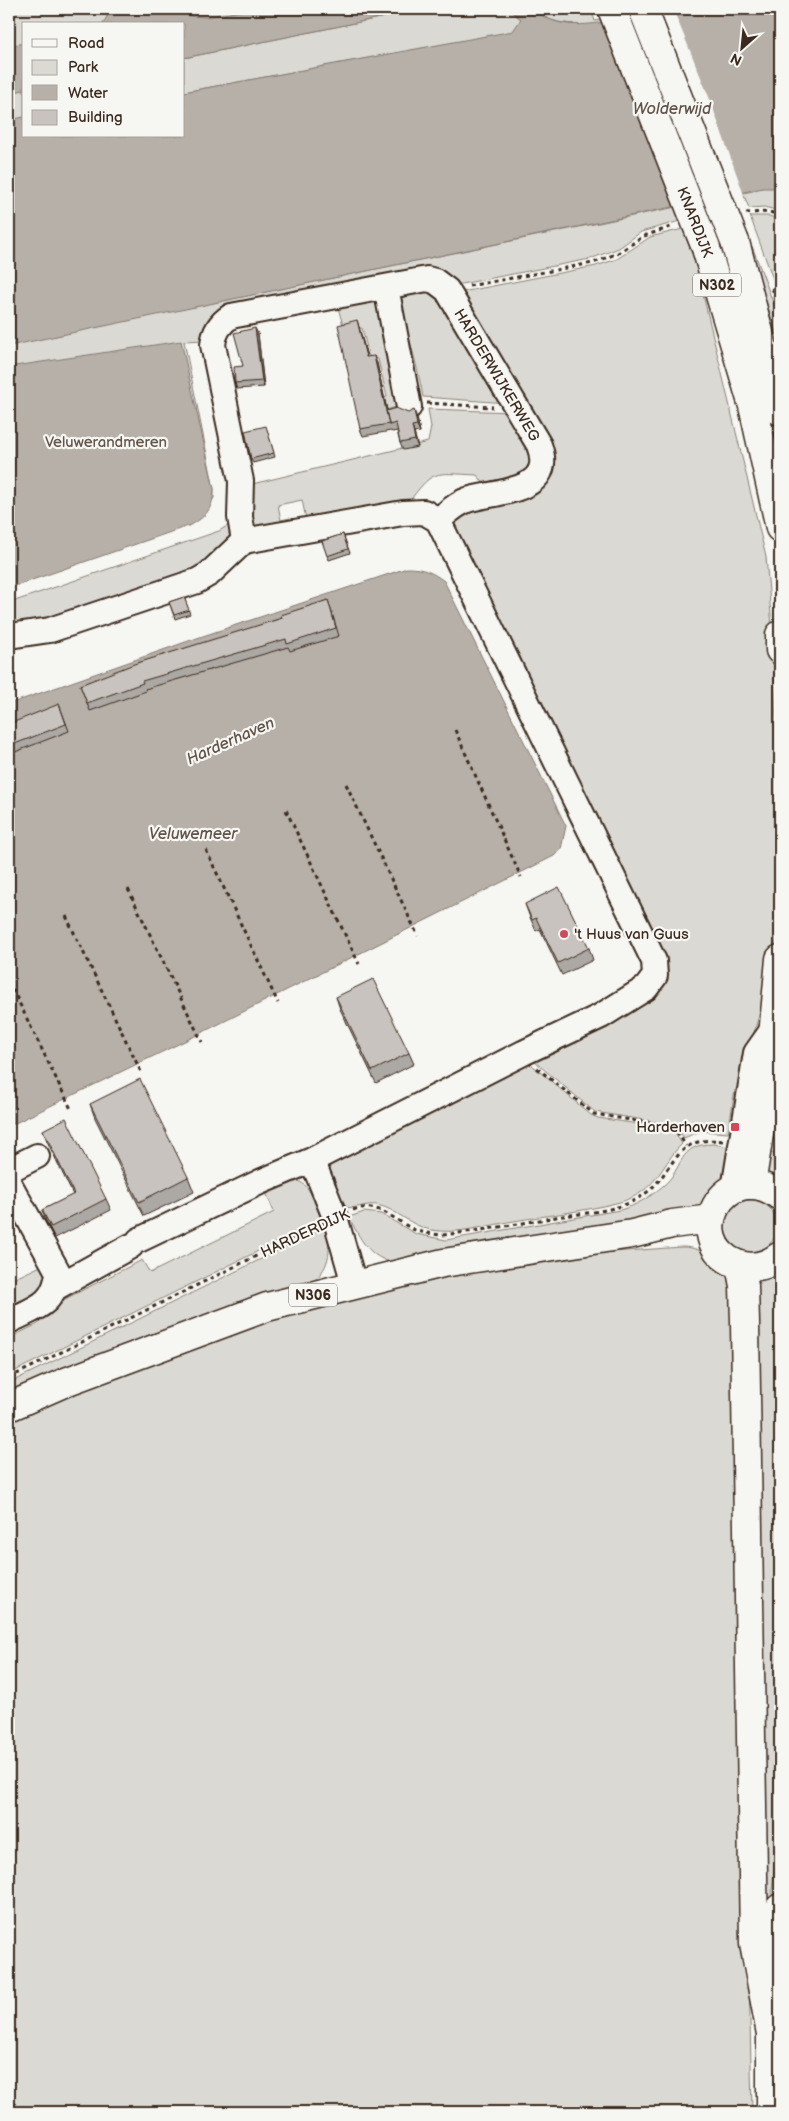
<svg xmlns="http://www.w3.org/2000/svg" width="789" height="2121" font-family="'Balsamiq Sans',sans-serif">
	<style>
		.green { fill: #dad9d3; stroke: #8a8278 }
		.water { fill: #b6b0a9; stroke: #857a71 }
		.pier { fill: #f6f6f2 }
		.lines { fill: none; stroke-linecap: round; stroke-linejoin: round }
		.minor-casing { stroke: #3b2a1e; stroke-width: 28 }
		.major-casing { stroke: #3b2a1e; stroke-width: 31 }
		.highway-casing { stroke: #3b2a1e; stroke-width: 31 }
		.path { stroke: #3b2a1e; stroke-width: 3; stroke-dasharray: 4 4; stroke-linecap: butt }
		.minor { stroke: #f6f6f2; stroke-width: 24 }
		.major { stroke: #f6f6f2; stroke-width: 28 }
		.highway { stroke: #f6f6f2; stroke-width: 28 }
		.major-bridge-casing { stroke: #3b2a1e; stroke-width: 31; stroke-linecap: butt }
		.major-bridge { stroke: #f6f6f2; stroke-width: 28 }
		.wall { fill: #aca8a3; stroke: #3b2a1e }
		.shaded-wall { fill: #8c8885; stroke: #3b2a1e }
		.building { fill: #c8c3be; stroke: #3b2a1e }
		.poi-dot { fill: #d1495b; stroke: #f6f6f2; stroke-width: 2 }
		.labels { text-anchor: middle; stroke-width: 4.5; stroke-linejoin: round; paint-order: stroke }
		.shield { fill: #f6f6f2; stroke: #73675e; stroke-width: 1 }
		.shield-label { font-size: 14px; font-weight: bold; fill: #3b2a1e }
		.street-label { font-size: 15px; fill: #3b2a1e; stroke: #f6f6f2 }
		.park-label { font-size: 15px; fill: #63564b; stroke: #f6f6f2 }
		.poi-label { font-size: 15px; fill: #3b2a1e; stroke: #f6f6f2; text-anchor: start }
		.water-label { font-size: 16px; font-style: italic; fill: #605248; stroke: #f6f6f2 }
	</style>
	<rect width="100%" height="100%" fill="#f6f6f2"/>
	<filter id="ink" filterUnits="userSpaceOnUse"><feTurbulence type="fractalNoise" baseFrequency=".02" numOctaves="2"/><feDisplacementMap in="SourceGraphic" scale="10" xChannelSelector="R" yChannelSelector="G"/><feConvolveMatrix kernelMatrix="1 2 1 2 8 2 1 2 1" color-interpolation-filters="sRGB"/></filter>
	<g filter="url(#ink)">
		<path class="green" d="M9 9H158L124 24H24V136L178 310 676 207 680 221 641 232 619 248 590 259 451 286 218 314 205 340 184 341 214 489V498L207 508 9 579Z
			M175 9H252C227 13 197 25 175 9Z
			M423 9H508L521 19 574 24C558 23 546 20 533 9H591L595 21 653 9H780V211L764 207 749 208 743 193 753 191 500 34 184 92V58Z
			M750 216H769L780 220V298Z
			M687 228 766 557 773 638 779 812 777 927 775 959 751 1043 745 1092 735 1090 728 1133 701 1131 684 1138 675 1125 595 1112 529 1057 656 992 449 524 452 517 543 477 462 292 596 266 617 259 650 237Z
			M752 246 780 321V345L749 247Z
			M432 286 507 403 423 397C417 360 404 325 397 288Z
			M375 292 403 405 373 414V402L387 397 378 359 370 360 362 328 345 332 336 301Z
			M428 409 513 412 536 470 490 491 477 475C432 473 434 468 406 506L306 519 302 500 278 505 281 520 290 518 291 522 256 536 248 485 428 442 431 427Z
			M232 523 236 540 202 573 9 631V603L219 531Z
			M780 1034V1141L766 1138Z
			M525 1059 591 1115 598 1118 673 1129 682 1144C666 1159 660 1180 640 1193 634 1197 627 1200 620 1202 586 1211 549 1215 514 1221 488 1225 458 1235 431 1230 410 1226 397 1209 377 1205 366 1203 353 1211 343 1206L326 1172 327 1159Z
			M713 1144 736 1148 730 1174 698 1208 395 1263C369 1258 360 1239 349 1217L364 1212 381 1214 416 1234 446 1240 620 1210C636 1206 651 1196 663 1186 684 1169 677 1144 713 1144Z
			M764 1152 780 1154V1188L765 1180Z
			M291 1179C310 1181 313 1200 320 1216L315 1223 9 1374V1338L38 1324 61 1301 142 1260 150 1273 274 1212 265 1190Z
			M725 1226a26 26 0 1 1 52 0a26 26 0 1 1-52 0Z
			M324 1228C334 1250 329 1270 309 1285L9 1394V1383Z
			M682 1247C706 1247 718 1264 734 1280L752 2112H9V1419L34 1407 264 1322 307 1310 483 1269 570 1255Z
			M47 1263 51 1283 27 1303H18L9 1297V1281Z
			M780 1266V1809L767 1944 751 1276Z"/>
		<path class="water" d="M111 9H175L190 16 206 17 252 9H423L184 58V24H103Z
			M508 9H533C571 42 626 13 669 9 705 5 744 9 780 9V188H763L9 346V120L24 117V136H184V92L513 31 521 19Z
			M24 43V90L9 93V46Z
			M181 341 214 489C213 508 207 516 191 525L9 588V363L15 366Z
			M407 568C423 568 432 572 444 581L566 826 561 849 554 856 193 1037 9 1126V704L200 637Z"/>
		<path class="pier" d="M656 9H673L709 97 744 195 678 209 604 18Z"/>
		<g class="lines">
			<g class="minor-casing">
				<path id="minor" d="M386 287 409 407
					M244 541 240 517 241 481 213 345C214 332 220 323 231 316L427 279 435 281 447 290 539 445C557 493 496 491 467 500 456 504 447 513 438 520
					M9 636 50 630 197 581 209 574 244 541 403 513 424 512 438 520 654 961 655 976 646 988 601 1016 523 1053 312 1160 335 1217 354 1284
					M9 1170 37 1156
					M9 1183 58 1272C55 1305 35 1308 9 1321
					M734 1189 756 1053 775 1026
					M139 1240 260 1182 312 1160
					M57 1287 131 1246"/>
			</g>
			<g class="major-casing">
				<path id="major" d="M735 242 780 411
					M706 248 753 406 780 528
					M780 635V650
					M751 1185 771 1058 780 959
					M780 1196C724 1154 680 1242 737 1264 753 1270 768 1265 780 1256
					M9 1407 68 1381 267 1307 443 1263 632 1234 672 1224 711 1219
					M776 1945 780 1908"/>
			</g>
			<g class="highway-casing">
				<path id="highway" d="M740 1265 744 1286 745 1323 754 1944 771 2034
					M771 2112V2034L776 1945"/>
			</g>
			<path class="path" d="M746 213 769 212 780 215
				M469 286 593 263 618 253 644 236 674 226
				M772 288 780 309
				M427 403 493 407
				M455 730 521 877
				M346 784 418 936
				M286 810 359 964
				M206 850 278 1003
				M128 889 202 1042
				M66 916 142 1074
				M9 982 72 1111
				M537 1068 594 1114 674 1127 686 1146
				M353 1210C379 1201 393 1220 415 1230 424 1233 433 1234 442 1235 480 1231 518 1224 556 1217 582 1213 614 1212 637 1199 676 1177 670 1134 723 1141
				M9 1378 317 1226"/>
			<use href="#minor" class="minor"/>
			<use href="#major" class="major"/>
			<use href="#highway" class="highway"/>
			<g class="major-bridge-casing">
				<path id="major-bridge" d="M612 9 706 248
					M643 9 735 242"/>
			</g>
			<use href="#major-bridge" class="major-bridge"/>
		</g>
		<path class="wall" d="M359 327 367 357 377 363 387 410 417 418 420 432 414 433 418 447 403 450 400 443 397 431 392 432 391 431 363 436 360 429Z
			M258 334 264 387 237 389 235 383Z
			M267 430 275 457 253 463 251 459Z
			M343 534 350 553 329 560 322 541Z
			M184 597 190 614 175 619 169 602Z
			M328 600 339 636 290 651 288 647 145 689 146 691 90 711 80 685 282 618Z
			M59 704 69 731 15 752 9 736Z
			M525 904 589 948 593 960 562 975 540 929 536 931 529 915Z
			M336 997 409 1053 414 1064 376 1083 340 1009Z
			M90 1104 188 1177 194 1192 144 1216 95 1118Z
			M43 1130 106 1199 111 1210 55 1238 46 1221 42 1210 73 1195 47 1141Z"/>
		<path class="shaded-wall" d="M357 320 359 327 369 364 366 357Z
			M255 328 258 334 264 387 262 381Z
			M374 356 377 363 390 425H389Z
			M414 410 417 418 420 432 417 425Z
			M412 426 418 447 415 440Z"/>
		<path class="building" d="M357 320 366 357 374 356 389 424 360 429 338 325Z
			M255 328 262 381 235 383 234 367 243 366 234 333Z
			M396 408 408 413 414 410 417 425 412 426 415 440 400 443 396 423 389 425 386 411Z
			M266 426 274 453 251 459 245 431Z
			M343 534 348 549 327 556 322 541Z
			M184 597 189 610 174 615 169 602Z
			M328 600 336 628 287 644 286 639 142 681 143 683 87 703 80 685 134 664 282 618 281 615Z
			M59 704 66 724 12 745 9 735V724Z
			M559 887 589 948 558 963 536 918 532 920 525 904Z
			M373 979 409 1053 372 1071 336 997Z
			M140 1079 188 1177 139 1202 90 1104Z
			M66 1118 106 1199 51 1227 42 1210 74 1194 43 1130Z"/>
	</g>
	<g class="poi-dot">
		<circle cx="564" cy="934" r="5"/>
		<rect x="730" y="1122" width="10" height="10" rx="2.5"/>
	</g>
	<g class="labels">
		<g class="shield">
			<rect x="693" y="273.5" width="48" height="23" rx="4"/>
			<rect x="289" y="1283.5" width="48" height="23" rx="4"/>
		</g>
		<g class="shield-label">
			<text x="717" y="290">N302</text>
			<text x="313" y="1300">N306</text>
		</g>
		<g class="street-label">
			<text transform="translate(695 222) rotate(69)" y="5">KNARDIJK</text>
			<text transform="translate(497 375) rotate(59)" y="5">HARDERWIJKERWEG</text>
			<text transform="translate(305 1233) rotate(-25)" y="5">HARDERDIJK</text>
		</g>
		<g class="park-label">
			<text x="106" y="447">Veluwerandmeren</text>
		</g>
		<g class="poi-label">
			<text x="574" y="939">'t Huus van Guus</text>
			<text x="725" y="1132" text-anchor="end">Harderhaven</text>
		</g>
		<g class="water-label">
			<text x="672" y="114">Wolderwijd</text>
			<text transform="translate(230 740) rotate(-24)" y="6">Harderhaven</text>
			<text x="193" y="839">Veluwemeer</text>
		</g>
	</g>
	<rect width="789" height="2121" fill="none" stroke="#f6f6f2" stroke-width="30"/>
	<rect x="15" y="15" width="759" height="2091" fill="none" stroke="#3b2a1e" stroke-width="2" filter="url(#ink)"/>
	<rect x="22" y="22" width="162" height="115" fill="#f6f6f2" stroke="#aba49d"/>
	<rect x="32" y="39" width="25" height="8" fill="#f6f6f2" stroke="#aba49d"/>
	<text x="68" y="48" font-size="15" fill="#3b2a1e">Road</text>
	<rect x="32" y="60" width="25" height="15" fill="#dad9d3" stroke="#aba49d"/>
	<text x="68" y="72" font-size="15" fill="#3b2a1e">Park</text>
	<rect x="32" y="85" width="25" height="15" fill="#b6b0a9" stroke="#aba49d"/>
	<text x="68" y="98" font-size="15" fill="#3b2a1e">Water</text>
	<rect x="32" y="110" width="25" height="15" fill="#c8c3be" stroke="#aba49d"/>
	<text x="68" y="122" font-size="15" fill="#3b2a1e">Building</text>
	<g transform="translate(742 48) rotate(207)" stroke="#f6f6f2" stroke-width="4" paint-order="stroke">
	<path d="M0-4L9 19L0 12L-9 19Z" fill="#3b2a1e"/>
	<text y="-8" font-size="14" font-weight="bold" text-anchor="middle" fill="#3b2a1e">N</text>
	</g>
</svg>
